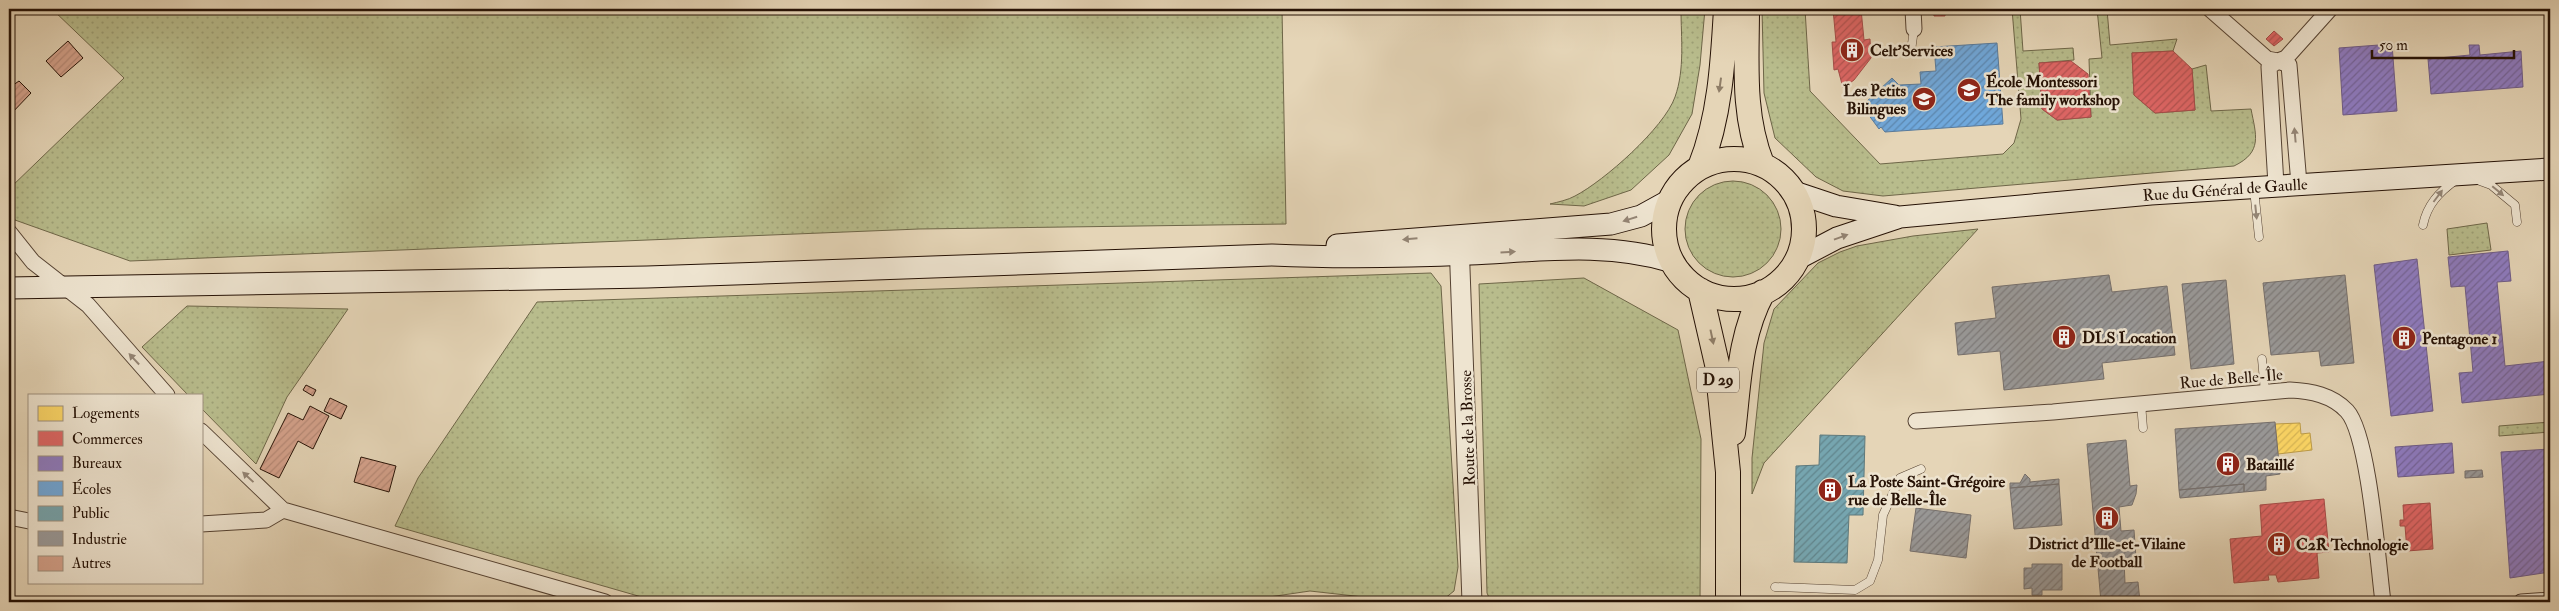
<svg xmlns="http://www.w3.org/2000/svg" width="2559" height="611" font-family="'IM FELL Double Pica',serif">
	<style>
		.grass { fill: url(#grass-dots); stroke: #6e6648 }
		.homes { fill: url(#homes-hatch); stroke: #be9d49 }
		.shops { fill: url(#shops-hatch); stroke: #a84c49 }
		.offices { fill: url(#offices-hatch); stroke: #6e5c8a }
		.schools { fill: url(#schools-hatch); stroke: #597b9c }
		.public { fill: url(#public-hatch); stroke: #5e797c }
		.industry { fill: url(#industry-hatch); stroke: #76706d }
		.building { fill: url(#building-hatch); stroke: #251105 }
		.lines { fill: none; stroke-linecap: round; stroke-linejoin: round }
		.service-casing { stroke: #554232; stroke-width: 9 }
		.minor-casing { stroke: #554232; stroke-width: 17 }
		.tertiary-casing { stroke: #554232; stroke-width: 21 }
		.secondary-casing { stroke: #251105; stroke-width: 23 }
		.primary-casing { stroke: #251105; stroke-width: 26 }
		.service { stroke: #eee4d0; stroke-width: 8 }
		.minor { stroke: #eee4d0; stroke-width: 15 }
		.tertiary { stroke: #eee4d0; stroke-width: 19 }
		.secondary { stroke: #eee4d0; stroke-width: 21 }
		.primary { stroke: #e5d5b7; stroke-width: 24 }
		.oneway { fill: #8f7d67 }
		.oneway2 { fill: #948575 }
		.labels { text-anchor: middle; stroke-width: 5; stroke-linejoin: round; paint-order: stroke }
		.shield { fill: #eee4d0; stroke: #615042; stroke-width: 1 }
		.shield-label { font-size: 15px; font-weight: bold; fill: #251105 }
		.poi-label { font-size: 16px; font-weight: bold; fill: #251105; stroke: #eee4d0; text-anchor: start }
		.street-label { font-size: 16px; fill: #251105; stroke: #eee4d0 }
	</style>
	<defs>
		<pattern id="grass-dots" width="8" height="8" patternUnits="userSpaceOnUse" patternTransform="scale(1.25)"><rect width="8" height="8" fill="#b8bc8c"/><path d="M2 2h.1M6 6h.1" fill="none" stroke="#9ea177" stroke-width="1.8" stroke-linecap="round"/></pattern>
		<pattern id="homes-hatch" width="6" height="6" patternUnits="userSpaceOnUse" patternTransform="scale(1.25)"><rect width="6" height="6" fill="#ffd966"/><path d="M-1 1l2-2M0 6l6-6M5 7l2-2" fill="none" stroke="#dab957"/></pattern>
		<pattern id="shops-hatch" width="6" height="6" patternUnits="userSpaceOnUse" patternTransform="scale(1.25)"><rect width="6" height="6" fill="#e06666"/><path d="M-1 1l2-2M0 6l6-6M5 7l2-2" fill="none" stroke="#b55352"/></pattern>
		<pattern id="offices-hatch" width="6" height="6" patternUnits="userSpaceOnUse" patternTransform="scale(1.25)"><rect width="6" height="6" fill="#8e7cc3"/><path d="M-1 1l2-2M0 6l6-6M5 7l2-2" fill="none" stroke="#74649c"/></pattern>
		<pattern id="schools-hatch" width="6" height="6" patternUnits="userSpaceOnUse" patternTransform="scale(1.25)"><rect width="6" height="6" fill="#6fa8dc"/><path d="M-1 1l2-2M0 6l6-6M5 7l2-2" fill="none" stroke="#5b87b0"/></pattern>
		<pattern id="public-hatch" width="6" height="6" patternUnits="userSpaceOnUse" patternTransform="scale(1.25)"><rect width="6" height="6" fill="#76a5af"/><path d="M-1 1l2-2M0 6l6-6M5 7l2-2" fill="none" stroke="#61858c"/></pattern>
		<pattern id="industry-hatch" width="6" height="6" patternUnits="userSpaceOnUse" patternTransform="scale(1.25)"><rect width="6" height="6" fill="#999"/><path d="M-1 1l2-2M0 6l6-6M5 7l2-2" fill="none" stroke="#7d7b7b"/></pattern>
		<pattern id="building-hatch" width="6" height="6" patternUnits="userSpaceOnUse" patternTransform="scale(1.25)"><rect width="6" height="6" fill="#d5a28c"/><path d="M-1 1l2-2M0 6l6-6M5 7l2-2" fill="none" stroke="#b78a77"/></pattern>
	</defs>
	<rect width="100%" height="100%" fill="#e5d5b7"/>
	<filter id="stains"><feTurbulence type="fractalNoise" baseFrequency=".004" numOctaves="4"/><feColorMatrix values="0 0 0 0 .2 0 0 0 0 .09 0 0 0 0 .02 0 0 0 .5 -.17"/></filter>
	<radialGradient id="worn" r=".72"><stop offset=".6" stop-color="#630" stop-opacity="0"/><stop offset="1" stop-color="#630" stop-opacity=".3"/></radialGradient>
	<path class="grass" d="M52 9H1282L1286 224 919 229 130 261 15 220 9 212V189L124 78Z
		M1681 9H1705L1700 65 1692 114 1669 155 1631 190 1584 206 1550 204C1558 202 1568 200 1575 196 1604 181 1664 128 1675 97 1685 69 1681 38 1681 9Z
		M1762 9H1805L1810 91 1880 164 2003 154 2014 143 2021 119 2012 9H2020L2023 51 2073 48 2074 60 2039 63 2042 109 2057 120 2091 117 2089 59 2102 58 2097 9H2107L2110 45 2177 39 2173 51 2132 53 2134 95 2155 113 2195 110 2192 69 2206 65 2211 111 2251 109C2256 135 2263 152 2234 166L1883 196 1843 191 1816 177 1775 138 1764 93Z
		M1685 229a48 48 0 1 1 96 0a48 48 0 1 1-96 0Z
		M2487 223 2491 250 2449 255 2447 229Z
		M1978 229 1764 463 1752 494V458L1764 343 1774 309 1818 263 1840 252 1857 246 1913 236Z
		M1431 273 1441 286 1458 567 1454 591 1444 599 1408 602 1310 591 1235 602H659L395 526 418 478 537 302Z
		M1584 278 1678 330 1701 439 1700 602H1491L1487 593 1479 284Z
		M187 306 348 309 287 397 256 464 201 408V395H188L142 347Z
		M2550 422V432L2499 436V426Z"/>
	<path class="homes" d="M2300 423 2301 434 2310 433 2312 450 2278 454 2275 424Z"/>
	<path class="shops" d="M1833 9H1861L1864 40 1870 39 1871 58 1854 80 1843 88 1838 69 1834 70 1832 42H1836Z
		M1933 9H1945V16H1934Z
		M2274 31 2283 39 2274 46 2266 39Z
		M2173 51 2192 69 2195 110 2155 113 2134 95 2132 53Z
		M2071 61 2088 74 2091 117 2057 120 2042 109 2039 63Z
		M2324 499 2329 552 2317 553 2319 578 2278 582 2276 575H2268L2269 580 2234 583 2230 539 2262 536 2260 505Z
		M2430 503 2433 549 2407 551 2405 526H2400V520H2404L2403 505Z"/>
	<path class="offices" d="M2392 44 2397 111 2343 115 2339 48Z
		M2469 45H2479L2480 55 2521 51 2523 87 2431 94 2428 59 2470 55Z
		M2508 251 2511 281 2497 282 2505 366 2550 361V394L2462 403 2459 373 2473 372 2465 286 2451 287 2448 257Z
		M2417 259 2433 411 2391 416 2374 265Z
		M2452 443 2454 473 2398 477 2395 447Z
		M2550 449V572L2510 578 2501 452Z"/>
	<path class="schools" d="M1997 43 2003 124 1885 132 1881 127 1879 129 1865 110 1866 102 1892 78 1899 85 1921 84 1920 72 1936 71 1934 47Z"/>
	<path class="public" d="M1820 435 1865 436 1863 515H1849L1847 563 1794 562 1796 466 1819 465Z"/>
	<path class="industry" d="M2109 275 2112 292 2167 286 2175 355 2102 363 2104 379 2004 390 2000 351 1958 355 1955 323 1996 318 1992 287Z
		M2345 275 2354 363 2321 366 2319 351 2271 355 2263 283Z
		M2226 280 2234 364 2191 369 2182 284Z
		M2275 422 2280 474 2266 476V490L2244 492V484L2179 490 2175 429Z
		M2126 440 2130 486 2137 485 2136 494 2132 505 2119 507 2121 531 2134 530 2136 558 2124 560 2125 583 2138 582 2140 602H2101L2087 444Z
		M2482 470 2483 477 2465 478V471Z
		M2025 474 2030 479V482L2059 479V484L2010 488V483H2020Z
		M2059 484 2062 525 2014 529 2010 488Z
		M2244 484V492L2180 498 2179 490Z
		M1916 508 1971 515 1966 558 1910 551Z
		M2032 564H2062V590H2042V595H2032V588L2024 589V568H2032Z
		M1888 598 1903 599V602H1887Z"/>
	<path class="building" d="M68 41 83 58 61 77 46 61Z
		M19 81 31 93 9 116V88Z
		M306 385 316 390 313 396 303 390Z
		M330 398 347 406 341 419 324 411Z
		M310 406 329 416 313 449 298 441 279 478 260 469 288 413 303 420Z
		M361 457 396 466 389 492 354 482Z"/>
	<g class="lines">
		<g class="service-casing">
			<path id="service" d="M1911 51 1914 29
				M2480 181 2491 185 2515 205 2517 222
				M2254 189 2259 237
				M2423 225C2427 205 2439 192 2456 180
				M2262 359 2265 392
				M2141 403 2143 428
				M1775 587 1855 590 1870 581 1878 560 1883 515 1900 478 1921 469"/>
		</g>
		<g class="minor-casing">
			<path id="minor" d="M1913 9 1914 29
				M2210 9 2267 59 2278 61 2286 58 2330 9
				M2276 185 2269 67 2278 61 2289 65 2299 184
				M9 232 33 262 88 305 167 395
				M1916 421 2053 412 2290 390C2311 391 2332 395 2347 411 2369 435 2378 564 2383 602
				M201 431 283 510 605 602
				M9 517 29 521
				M201 524 266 520 283 510
				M2521 602 2550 600"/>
		</g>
		<g class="tertiary-casing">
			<path id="tertiary" d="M1459 241 1472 602"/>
		</g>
		<g class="secondary-casing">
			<path id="secondary" d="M1794 192 1836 206 1895 216
				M1337 245 1611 224 1641 216 1670 200
				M1797 259 1837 238 1900 217 2151 194 2550 169
				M9 288 647 277 1272 255C1338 258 1404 257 1470 254 1537 251 1607 241 1673 262"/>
		</g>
		<g class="primary-casing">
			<path id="primary" d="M1747 9C1747 62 1742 114 1762 164
				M1664 229a70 70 0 1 1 140 0a70 70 0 1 1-140 0Z
				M1700 167C1720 117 1723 62 1726 9
				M1700 290 1717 364 1728 472V602
				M1733 433C1739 384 1739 336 1763 292"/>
		</g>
		<use href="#service" class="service"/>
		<use href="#minor" class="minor"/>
		<use href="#tertiary" class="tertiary"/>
		<use href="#secondary" class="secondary"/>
		<use href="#primary" class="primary"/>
	</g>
	<defs><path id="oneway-solid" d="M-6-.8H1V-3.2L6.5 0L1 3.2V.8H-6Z" transform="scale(1.25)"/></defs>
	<g class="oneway">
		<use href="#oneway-solid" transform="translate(1720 85) rotate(98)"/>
		<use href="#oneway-solid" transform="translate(1712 337) rotate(78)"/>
	</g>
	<g class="oneway2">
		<use href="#oneway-solid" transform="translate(2295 135) rotate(-95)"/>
		<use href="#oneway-solid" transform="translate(2498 191) rotate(40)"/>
		<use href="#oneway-solid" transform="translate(2438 196) rotate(-53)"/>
		<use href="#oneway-solid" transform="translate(2256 212) rotate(84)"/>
		<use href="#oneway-solid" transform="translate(1630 219) rotate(163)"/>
		<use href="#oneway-solid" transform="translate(1841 237) rotate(-20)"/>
		<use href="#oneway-solid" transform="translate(1410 239) rotate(175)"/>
		<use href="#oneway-solid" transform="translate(1508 252) rotate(-3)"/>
		<use href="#oneway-solid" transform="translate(134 359) rotate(-133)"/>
		<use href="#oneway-solid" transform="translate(248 477) rotate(-137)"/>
	</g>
	<defs>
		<g id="building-disc" transform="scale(1.25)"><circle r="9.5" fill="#8f2418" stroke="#eee4d0"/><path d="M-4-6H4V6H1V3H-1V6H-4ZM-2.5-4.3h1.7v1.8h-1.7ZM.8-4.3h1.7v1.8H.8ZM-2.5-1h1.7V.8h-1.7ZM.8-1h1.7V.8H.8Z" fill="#fff"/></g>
		<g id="school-disc" transform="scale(1.25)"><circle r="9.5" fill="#8f2418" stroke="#eee4d0"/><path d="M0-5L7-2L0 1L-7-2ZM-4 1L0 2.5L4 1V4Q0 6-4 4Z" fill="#fff"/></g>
	</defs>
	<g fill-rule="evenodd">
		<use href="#building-disc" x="1852" y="50"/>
		<use href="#school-disc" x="1969" y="90"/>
		<use href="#school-disc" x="1924" y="99"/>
		<use href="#building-disc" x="2064" y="337"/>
		<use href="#building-disc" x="2404" y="338"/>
		<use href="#building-disc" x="2228" y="464"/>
		<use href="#building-disc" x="1830" y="490"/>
		<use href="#building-disc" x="2107" y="518"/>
		<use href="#building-disc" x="2279" y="544"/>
	</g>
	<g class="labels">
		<rect class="shield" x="1697" y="367.5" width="42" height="25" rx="4"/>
		<g class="shield-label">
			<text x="1718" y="385">D 29</text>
		</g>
		<g class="poi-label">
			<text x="1870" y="56">Celt'Services</text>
			<text x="1986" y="87">École Montessori<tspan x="1986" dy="18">The family workshop</tspan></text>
			<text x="1906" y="96" text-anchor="end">Les Petits<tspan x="1906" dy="18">Bilingues</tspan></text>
			<text x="2082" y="343">DLS Location</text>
			<text x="2422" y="344">Pentagone 1</text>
			<text x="2246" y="470">Bataillé</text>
			<text x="1848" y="487">La Poste Saint-Grégoire<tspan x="1848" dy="18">rue de Belle-Île</tspan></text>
			<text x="2107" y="549" text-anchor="middle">District d'Ille-et-Vilaine<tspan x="2107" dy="18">de Football</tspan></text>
			<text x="2296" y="550">C2R Technologie</text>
		</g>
		<g class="street-label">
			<text transform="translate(2225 189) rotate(-4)" y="6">Rue du Général de Gaulle</text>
			<text transform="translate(2231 378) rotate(-5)" y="6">Rue de Belle-Île</text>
			<text transform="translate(1467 428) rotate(-92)" y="6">Route de la Brosse</text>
		</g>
	</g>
	<rect width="2559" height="611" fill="none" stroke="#e5d5b7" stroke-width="30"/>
	<rect x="10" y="10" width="2539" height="591" fill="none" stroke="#251105" stroke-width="2.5"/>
	<rect x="15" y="15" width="2529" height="581" fill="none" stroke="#251105"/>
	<rect x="28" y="394" width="175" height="190" fill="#eee4d0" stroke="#9e907f"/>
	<rect x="38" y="406" width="25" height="15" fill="#ffd966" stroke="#9e907f"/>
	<text x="72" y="418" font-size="15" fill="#251105">Logements</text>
	<rect x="38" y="431" width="25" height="15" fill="#e06666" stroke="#9e907f"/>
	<text x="72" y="444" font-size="15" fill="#251105">Commerces</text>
	<rect x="38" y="456" width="25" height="15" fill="#8e7cc3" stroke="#9e907f"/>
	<text x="72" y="468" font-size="15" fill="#251105">Bureaux</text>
	<rect x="38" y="481" width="25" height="15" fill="#6fa8dc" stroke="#9e907f"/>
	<text x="72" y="494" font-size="15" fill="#251105">Écoles</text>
	<rect x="38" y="506" width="25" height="15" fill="#76a5af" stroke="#9e907f"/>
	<text x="72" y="518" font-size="15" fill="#251105">Public</text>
	<rect x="38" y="531" width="25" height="15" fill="#999999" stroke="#9e907f"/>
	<text x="72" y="544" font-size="15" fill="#251105">Industrie</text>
	<rect x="38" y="556" width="25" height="15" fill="#d5a28c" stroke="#9e907f"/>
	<text x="72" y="568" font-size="15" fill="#251105">Autres</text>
	<path d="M2372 50v8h142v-8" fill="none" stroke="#251105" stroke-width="2.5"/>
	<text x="2379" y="50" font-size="15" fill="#251105" stroke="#eee4d0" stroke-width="4" paint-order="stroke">50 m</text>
	<rect width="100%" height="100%" filter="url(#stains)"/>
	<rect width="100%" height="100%" fill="url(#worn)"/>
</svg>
